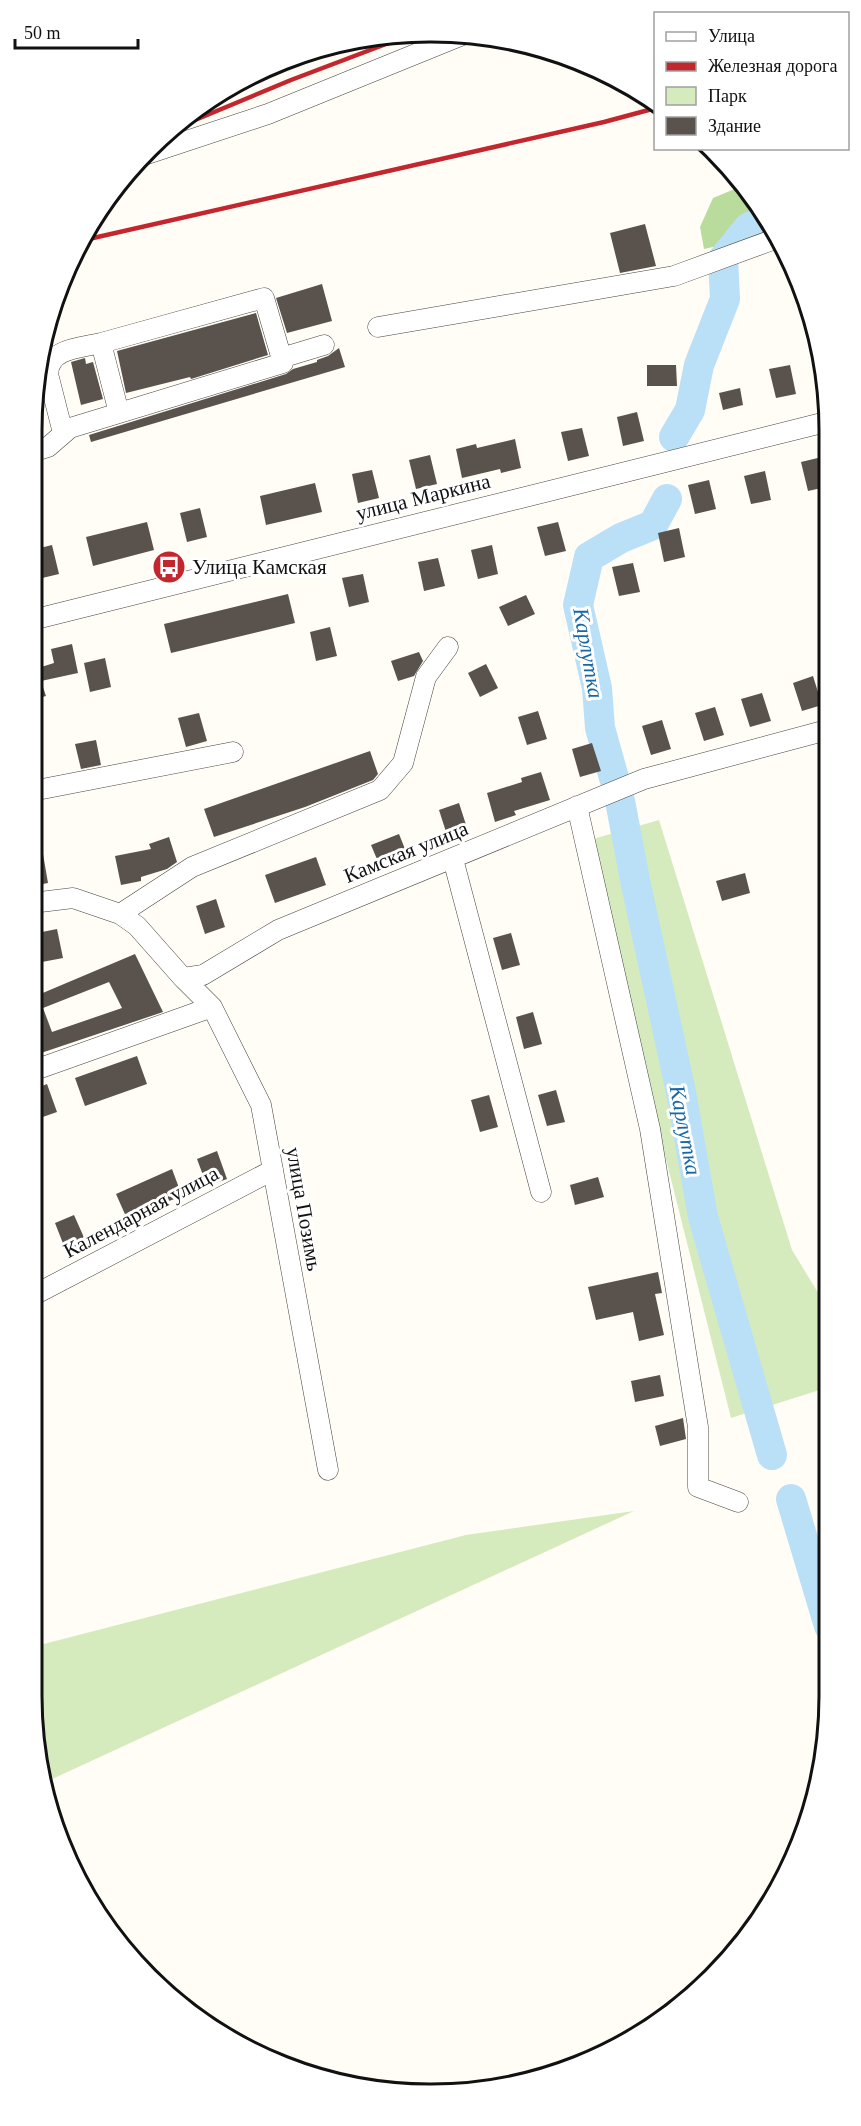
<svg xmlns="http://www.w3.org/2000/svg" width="861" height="2126" font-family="Georgia,serif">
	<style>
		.green { fill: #d5ebbd }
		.forest { fill: #b9dc9c }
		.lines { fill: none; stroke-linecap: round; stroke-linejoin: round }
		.river { stroke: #b9e0f7; stroke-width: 30 }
		.building { fill: #5a524d; fill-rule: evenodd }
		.minor-casing { stroke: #444; stroke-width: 21 }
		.minor { stroke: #fff; stroke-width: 20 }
		.rail { stroke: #c4262e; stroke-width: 4.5 }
		.labels { text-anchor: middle; stroke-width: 6; stroke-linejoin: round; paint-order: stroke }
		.street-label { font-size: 21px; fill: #111; stroke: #fff }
		.poi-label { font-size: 21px; fill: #111; stroke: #fff; text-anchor: start }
		.water-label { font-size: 22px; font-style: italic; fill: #1768a6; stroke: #fff }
		.rim { fill: none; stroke: #111; stroke-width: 3 }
	</style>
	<rect width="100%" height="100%" fill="#fffdf5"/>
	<path class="green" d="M659 820 792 1250 828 1309 829 1387 731 1418 586 841Z
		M634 1511 50 1780 46 1782 32 1695V1647L466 1535Z"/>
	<path class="forest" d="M742 186 772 234 704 249 700 227 713 198Z"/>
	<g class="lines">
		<path class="river" d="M674 437 690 410 699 365 725 299 723 259 749 227 765 222
			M614 778 600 728 597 688 578 605 589 557 621 538 653 525 667 499
			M620 801 636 885 681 1092 703 1217 772 1455
			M791 1499 829 1626"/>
	</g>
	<path class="building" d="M645 224 656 266 620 273 610 233Z
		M322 284 332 321 287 333 276 298Z
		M256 313 268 355 191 379 190 377 126 393 117 351Z
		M339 348 345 367 91 442 89 435 286 374 293 369 317 362V360L328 356Z
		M85 358 86 364 93 362 103 399 81 405 71 362Z
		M647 365H676L677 386H647Z
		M790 365 796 394 776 398 769 369Z
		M740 388 743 405 723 410 719 393Z
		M637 412 644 441 623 446 617 417Z
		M582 428 589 456 568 461 561 432Z
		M515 439 521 468 501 473 500 469 462 478 456 449 476 444 477 448Z
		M430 455 437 484 416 489 409 460Z
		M822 457 826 475V487L808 491 801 462Z
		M372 470 379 498 358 503 352 474Z
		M765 471 771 500 751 504 744 476Z
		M709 480 716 509 695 514 688 485Z
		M315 483 322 512 266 525 260 496Z
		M200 508 207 537 187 542 180 513Z
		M147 522 154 550 93 566 86 537Z
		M558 522 566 551 545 556 537 527Z
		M679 528 685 557 664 562 658 533Z
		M52 545 59 574 38 579 32 550Z
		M492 545 498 574 478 579 471 550Z
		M438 558 445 586 424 591 418 562Z
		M633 563 640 592 619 596 612 567Z
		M363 574 369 602 349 607 342 578Z
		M288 594 295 623 171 653 164 624Z
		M526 595 535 614 508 626 499 607Z
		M330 627 337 656 316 661 310 632Z
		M72 644 78 673 41 681 46 696 32 700V660H35L38 668 54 663 51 649Z
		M419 652 423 661 414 676 398 681 391 661Z
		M105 658 111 687 90 692 84 663Z
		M486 664 498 688 480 697 468 673Z
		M813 676 822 705 802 711 793 683Z
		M762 693 771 721 750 727 741 699Z
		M715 707 724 735 704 741 695 713Z
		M538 711 547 739 527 745 518 717Z
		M199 713 207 741 186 747 178 718Z
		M662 720 671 749 651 755 642 726Z
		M96 740 101 765 81 769 75 744Z
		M592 743 601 771 580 777 572 749Z
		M370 751 378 774 373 780 305 807 214 837 204 809Z
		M541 772 550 800 514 811 516 815 495 822 487 793 522 782 521 778Z
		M459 803 468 831 448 838 439 810Z
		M399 834 407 854 379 864 371 845Z
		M169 837 177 862 167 869 141 877V881L121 885 115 856 151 849 149 844Z
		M43 854 48 883 32 886V856Z
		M316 857 326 885 275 903 265 875Z
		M745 873 750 893 722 901 716 881Z
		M216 899 225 927 205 934 196 906Z
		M57 929 63 958 42 962 37 933Z
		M511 933 520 965 502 970 493 938Z
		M135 954 163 1012 38 1054 32 1034V982L38 995ZM109 982 122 1008 52 1032 43 1008Z
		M533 1012 542 1044 524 1049 516 1017Z
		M137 1056 147 1084 85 1106 75 1078Z
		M47 1084 57 1112 37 1119 32 1103V1090Z
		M556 1090 565 1122 547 1126 538 1095Z
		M489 1095 498 1127 480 1132 471 1100Z
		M217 1151 227 1179 207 1186 197 1159Z
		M172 1169 182 1196 146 1210 147 1213 128 1221 116 1194Z
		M598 1177 604 1197 575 1205 570 1185Z
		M74 1215 86 1242 66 1251 55 1223Z
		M658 1272 662 1293 655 1294 664 1335 639 1341 633 1312 596 1320 588 1287Z
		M660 1375 664 1396 635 1402 631 1381Z
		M683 1418 686 1439 660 1446 655 1426Z"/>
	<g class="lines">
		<g class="minor-casing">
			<path id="minor" d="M144 155 268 114 465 34
				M378 327 674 276 775 239
				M281 358 324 345
				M63 433 48 374C49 348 80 348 101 343L119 413
				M32 452 48 447 70 428 283 363 264 298 101 343
				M32 620 826 422
				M32 791 233 752
				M577 806 650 1129 698 1427V1487L738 1502
				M453 859 541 1192
				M32 903 73 898 120 914 137 926 183 978 203 975 278 930 644 779 827 730
				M120 914 192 867 380 790 403 763 426 677 448 647
				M183 978 212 1007 261 1105 328 1470
				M32 1071 212 1007
				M32 1296 273 1170"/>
		</g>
		<use href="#minor" class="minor"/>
		<path class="rail" d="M171 130 291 80 415 33
			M80 241 604 122 656 108"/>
	</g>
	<defs>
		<g id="bus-disc" transform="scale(1.725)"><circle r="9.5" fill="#c4262e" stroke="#fff"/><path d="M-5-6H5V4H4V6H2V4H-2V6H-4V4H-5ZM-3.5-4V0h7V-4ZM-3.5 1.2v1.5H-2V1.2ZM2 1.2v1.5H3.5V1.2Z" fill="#fff"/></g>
	</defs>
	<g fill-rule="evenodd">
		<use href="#bus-disc" x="169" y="567"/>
	</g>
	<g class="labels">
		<g class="street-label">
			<text transform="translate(423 497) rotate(-14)" y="7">улица Маркина</text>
			<text transform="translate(406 852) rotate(-22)" y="7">Камская улица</text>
			<text transform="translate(304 1209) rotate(80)" y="7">улица Позимь</text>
			<text transform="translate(141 1212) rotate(-28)" y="7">Календарная улица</text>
		</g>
		<g class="poi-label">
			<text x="192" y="574">Улица Камская</text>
		</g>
		<g class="water-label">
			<text transform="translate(589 653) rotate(80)" y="8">Карлутка</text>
			<text transform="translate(686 1130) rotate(79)" y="8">Карлутка</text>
		</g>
	</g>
	<path d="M0 0H861V2126H0ZM430 42H431A388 388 0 0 1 819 430V1696A388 388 0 0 1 431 2084H430A388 388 0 0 1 42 1696V430A388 388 0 0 1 430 42Z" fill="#fff" fill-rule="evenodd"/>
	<path class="rim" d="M430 42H431A388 388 0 0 1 819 430V1696A388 388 0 0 1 431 2084H430A388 388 0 0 1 42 1696V430A388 388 0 0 1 430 42Z"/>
	<rect x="654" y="12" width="195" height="138" fill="#ffffff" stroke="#a0a0a0" stroke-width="1.5"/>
	<rect x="666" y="32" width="30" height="9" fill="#ffffff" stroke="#a0a0a0" stroke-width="1.5"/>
	<text x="708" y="42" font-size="18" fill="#111111">Улица</text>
	<rect x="666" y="62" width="30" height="9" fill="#c4262e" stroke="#a0a0a0" stroke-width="1.5"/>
	<text x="708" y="72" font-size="18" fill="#111111">Железная дорога</text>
	<rect x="666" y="87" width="30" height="18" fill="#d5ebbd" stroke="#a0a0a0" stroke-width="1.5"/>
	<text x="708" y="102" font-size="18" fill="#111111">Парк</text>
	<rect x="666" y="117" width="30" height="18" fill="#5a524d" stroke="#a0a0a0" stroke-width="1.5"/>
	<text x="708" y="132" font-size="18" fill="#111111">Здание</text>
	<path d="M15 39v9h123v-9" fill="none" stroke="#111111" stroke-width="3"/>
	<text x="24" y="39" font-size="18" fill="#111111" stroke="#ffffff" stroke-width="4.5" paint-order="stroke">50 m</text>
</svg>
